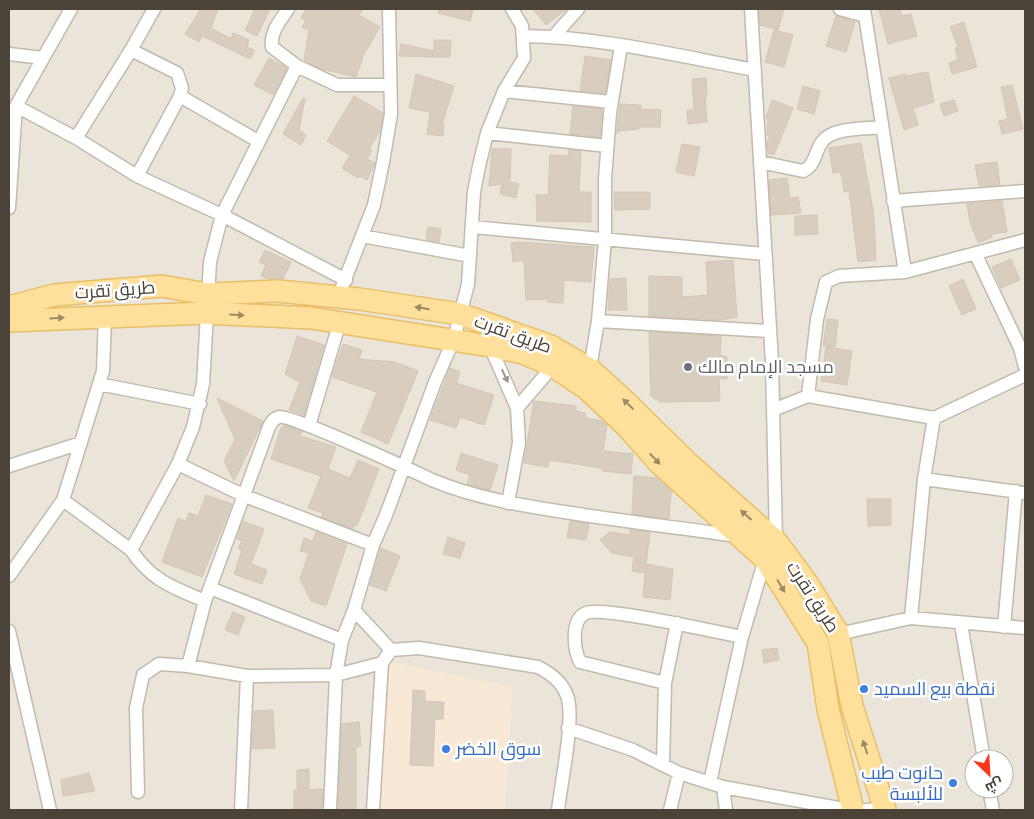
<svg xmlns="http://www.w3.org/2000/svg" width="1034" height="819" font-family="Manrope,Cairo,sans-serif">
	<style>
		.residential { fill: #eae4d9; fill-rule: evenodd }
		.commercial { fill: #f8e9d6 }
		.building { fill: #d8cec0; stroke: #d4c6b3 }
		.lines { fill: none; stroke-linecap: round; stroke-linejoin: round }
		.minor-casing { stroke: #c2baad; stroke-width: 15 }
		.primary-casing { stroke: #e9bf66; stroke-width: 24 }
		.minor { stroke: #fff; stroke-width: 12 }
		.primary { stroke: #ffe09b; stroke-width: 21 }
		.oneway { fill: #9c8a65 }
		.oneway2 { fill: #9c9892 }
		.worship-dot { fill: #6b7280; stroke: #fff; stroke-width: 2 }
		.shop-dot { fill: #3f7fe0; stroke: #fff; stroke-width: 2 }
		.labels { text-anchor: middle; stroke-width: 5; stroke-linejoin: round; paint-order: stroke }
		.street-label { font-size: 18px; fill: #4b4338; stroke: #fff }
		.worship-label { font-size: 18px; fill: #5b616d; stroke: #fff; text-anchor: start }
		.shop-label { font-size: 18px; fill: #366cbe; stroke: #fff; text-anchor: start }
	</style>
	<rect width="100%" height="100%" fill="#f6f2eb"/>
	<path class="residential" d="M9 9H1025V810H9ZM974 759H1004V789H974Z"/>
	<path class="commercial" d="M390 662 513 687 505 810H377Z"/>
	<path class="building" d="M201 9H218L211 28 231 39 233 33 249 40 247 47 254 50 250 59 202 36 199 42 185 34Z
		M255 9H270L257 36 245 30Z
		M306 9H363L359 15 380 27 363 56H358L363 57 356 77 321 69 304 60 309 30 302 27 306 21 301 18Z
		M439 9H473L470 21 438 13Z
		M533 9H567L546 25Z
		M759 9H784L778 30 760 25Z
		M879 9H900L902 16 911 14 917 36 888 44Z
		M836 16 855 22 846 52 826 46Z
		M964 22 977 67 952 74 949 63 958 60 955 48 958 47 950 27Z
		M774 30 793 35 784 67 765 62Z
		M434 40H451L450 57H434Z
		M401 44 434 51 433 57 399 56Z
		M585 56 611 60 605 93 580 91Z
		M269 58 287 68 273 95 254 85Z
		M928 72 934 102 913 108 918 125 904 130 889 78 905 74 906 76Z
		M416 74 454 86 442 124H444L443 136 427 134 430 112 409 108Z
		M706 78 707 97 705 98 707 122 688 124 687 110H694L692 79Z
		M1012 85 1023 129 1002 134 999 121 1008 119 1001 87Z
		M803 86 820 91 814 114 797 109Z
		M354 96 383 113 380 131 369 149 372 150 367 159 375 163 367 180 360 176 358 178 342 168 350 155 327 141Z
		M303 98 305 99 299 130 306 135 301 145 283 134Z
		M772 100 793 108 774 155 768 153 767 143 770 136 767 135 768 119 766 118Z
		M954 100 958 111 944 116 940 104Z
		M620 104 641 105V109L661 110 660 127H639V129L618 131 617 134Z
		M573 106 602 109 600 137 570 134Z
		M861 143 874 216 876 260 858 262 849 191 844 192 841 172 833 173 829 148Z
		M682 144 700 147 694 176 676 172Z
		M492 149H511L510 182 519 184 516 198 500 194 502 184 489 186Z
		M569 150 581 151 579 192H591V222L537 221 536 195H548L550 155 568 156Z
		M997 162 1000 185 979 186 975 165Z
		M787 178 790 198 798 197 801 213 771 215 769 180Z
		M614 192H650V209L615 210Z
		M1002 201 1007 232 991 234 992 237 978 243 970 222 967 204Z
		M817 215 818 234 795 235V216Z
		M428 227 441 229 439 242 426 240Z
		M518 242 594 247 591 282 564 280 563 303 547 302V299L526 300 524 260 513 262 511 243Z
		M265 250 291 262 283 279H268L261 276 266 265 259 262Z
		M1011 259 1020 280 1001 288 992 267Z
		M733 260 737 317 721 320 649 316V276L682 277V297L708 295 706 262Z
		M626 278 627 310H608L610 279Z
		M963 279 976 309 962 315 949 286Z
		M827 319 838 320 835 347 823 346Z
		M649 332 721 336 720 355 727 357V379L719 378 720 401 660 402 651 396Z
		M297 336 324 345 304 415 289 410 300 382 285 374Z
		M343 344 362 350 359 359 395 362 418 371 388 444 361 432 377 392 332 377Z
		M826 347 852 351 847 385 821 381Z
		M450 368 460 372 456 383 494 395 484 425 460 417 456 428 430 420Z
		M217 398 263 421 234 481 224 461 235 439Z
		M534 401 576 406V411L585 413V418L602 421 607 425 603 451 633 454 631 474 602 471V468L549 460 548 467 524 463Z
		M284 426 302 432 300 436 336 447 328 469 350 478 358 460 379 469 357 526 354 525 353 529 321 517 323 513 308 508 321 476 271 459 281 428Z
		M461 453 498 465 490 490 467 484 470 475 456 470Z
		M634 476 657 478 671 491 669 519 632 514Z
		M206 495 232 504 202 577 162 562 178 518 186 521 189 513 198 516Z
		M867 499H891V525L868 526Z
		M243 521 264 529 251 564 267 570 262 584 234 574 242 550 238 548 242 541 237 539Z
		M570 521 589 524 586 540 567 537Z
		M630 530 650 532 645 573 632 571 634 557 612 553 600 540 610 532 630 535Z
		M316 532 347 544 326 606 311 601 300 579 309 553 300 551 304 538 313 541Z
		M448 537 465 543 460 558 443 554Z
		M381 548 400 556 386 591 370 585Z
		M646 564 673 569 670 600 643 597Z
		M233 612 245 617 238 635 225 630Z
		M777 648 779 660 764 663 762 650Z
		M413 690 425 691V701L444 702 443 719H435L433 766 410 765Z
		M273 710 275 748 252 749 254 711Z
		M359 722 361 746 356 747V810H338L342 724Z
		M309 769V790L323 789 322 808 294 809V790H297V770Z
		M89 773 95 791 63 796 61 780Z"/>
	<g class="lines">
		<g class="minor-casing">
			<path id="minor" d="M71 9 16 106 76 138 137 176 222 215 210 262 203 384 193 427 178 464 131 550C152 581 172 587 205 601L188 666 247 676 336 675 382 663 391 650 419 648 538 667C552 674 564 683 568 699 574 722 561 784 558 810
				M288 9C280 21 270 32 272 47L297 66
				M840 9 865 16
				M523 36C601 37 679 56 755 70
				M554 36 578 9
				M131 50 177 73 182 88 180 96 258 141
				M9 54 43 58
				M504 91 611 102
				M487 133 607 146
				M76 138 131 50 154 9
				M760 162 803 171C816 165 814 153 822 142 832 127 865 129 882 127
				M137 176 180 96
				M893 201 1025 191
				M9 208 16 106
				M473 227 765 254
				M362 236 470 256
				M976 255 1020 348 1025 367
				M905 272 1025 240
				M346 280 222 215 297 66 337 85H389
				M342 287 374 205 383 162 391 114 389 9
				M598 321 770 331
				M490 346 517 408 519 443 508 503
				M589 374 598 321 605 239V179L610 113 621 46
				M99 384 200 404
				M808 396 817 319 826 282 839 276 905 272 864 9
				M517 408 553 366
				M773 410 808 396 934 418 924 479 911 618
				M934 418 1025 375
				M309 426 340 321
				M178 464 245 496 373 545
				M9 466 81 443
				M924 479 1025 493
				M63 500 131 550
				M9 576 63 500 103 371 105 316
				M210 588 342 640
				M205 601 265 438C268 430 270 419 279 417 290 414 413 471 432 480 475 498 520 505 564 512 622 521 680 528 737 536
				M354 610 391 650
				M961 624 984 759
				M1004 627 1016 491
				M9 631 50 810
				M834 635 911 618 1025 628
				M665 683 677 623
				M568 728 633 750 679 773 723 787 850 810
				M663 764 665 683 580 662C574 650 570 620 586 613 604 606 716 632 742 637
				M710 782 742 637 765 559 776 541 772 362 751 9
				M723 787 726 810
				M989 789 993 810
				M138 792 136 708 143 675 159 664 188 666
				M241 810 247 676
				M330 810 336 675 342 640 354 610 373 545 386 515 435 382 454 339 468 284 474 192 479 166 487 133 504 91 524 58 522 26 512 9
				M373 810 382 663
				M670 810 679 773
				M866 810 885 809"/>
		</g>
		<g class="primary-casing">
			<path id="primary" d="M9 307 54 295 162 286 207 294 278 291 359 299 460 314 551 346 590 369 624 400 687 462 776 541 807 583 838 633 852 706 885 810
				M9 321 205 313 311 318 490 346 523 353 553 366 587 389 627 427 660 464 765 559 818 643 828 709 853 810"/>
		</g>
		<use href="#minor" class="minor"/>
		<use href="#primary" class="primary"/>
	</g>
	<defs><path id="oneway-solid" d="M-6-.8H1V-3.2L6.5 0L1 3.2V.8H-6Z" transform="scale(1.25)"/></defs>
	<g class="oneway">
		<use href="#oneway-solid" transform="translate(422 308) rotate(-171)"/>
		<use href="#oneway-solid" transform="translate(237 315) rotate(3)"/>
		<use href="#oneway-solid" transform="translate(57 318) rotate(-3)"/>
		<use href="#oneway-solid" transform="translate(628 404) rotate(-136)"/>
		<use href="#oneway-solid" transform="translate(655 459) rotate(47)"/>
		<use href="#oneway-solid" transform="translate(746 515) rotate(-138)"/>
		<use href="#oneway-solid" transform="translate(781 586) rotate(59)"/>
		<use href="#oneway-solid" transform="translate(865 747) rotate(-108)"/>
	</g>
	<use class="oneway2" href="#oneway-solid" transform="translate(505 376) rotate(65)"/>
	<circle class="worship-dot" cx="688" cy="367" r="5"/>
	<g class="shop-dot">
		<circle cx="864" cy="689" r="5"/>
		<circle cx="446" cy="749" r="5"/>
		<circle cx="953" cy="783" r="5"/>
	</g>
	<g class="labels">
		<g class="street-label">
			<text transform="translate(115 290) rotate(-4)" y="6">طريق تقرت</text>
			<text transform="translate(513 334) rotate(20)" y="6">طريق تقرت</text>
			<text transform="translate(813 597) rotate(57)" y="6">طريق تقرت</text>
		</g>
		<g class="worship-label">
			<text x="698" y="373">مسجد الإمام مالك</text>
		</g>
		<g class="shop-label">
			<text x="874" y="695">نقطة بيع السميد</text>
			<text x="456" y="755">سوق الخضر</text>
			<text x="943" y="779" text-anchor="end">حانوت طيب<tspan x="943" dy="21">للألبسة</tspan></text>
		</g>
	</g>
	<rect width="1034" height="819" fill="none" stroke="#4b4338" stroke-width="20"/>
	<g transform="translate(989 774) rotate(155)"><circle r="24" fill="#ffffff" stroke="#b7b4af"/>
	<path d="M0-4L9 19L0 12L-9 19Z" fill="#ff3719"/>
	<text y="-8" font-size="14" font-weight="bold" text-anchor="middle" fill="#4b4338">ش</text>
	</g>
</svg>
